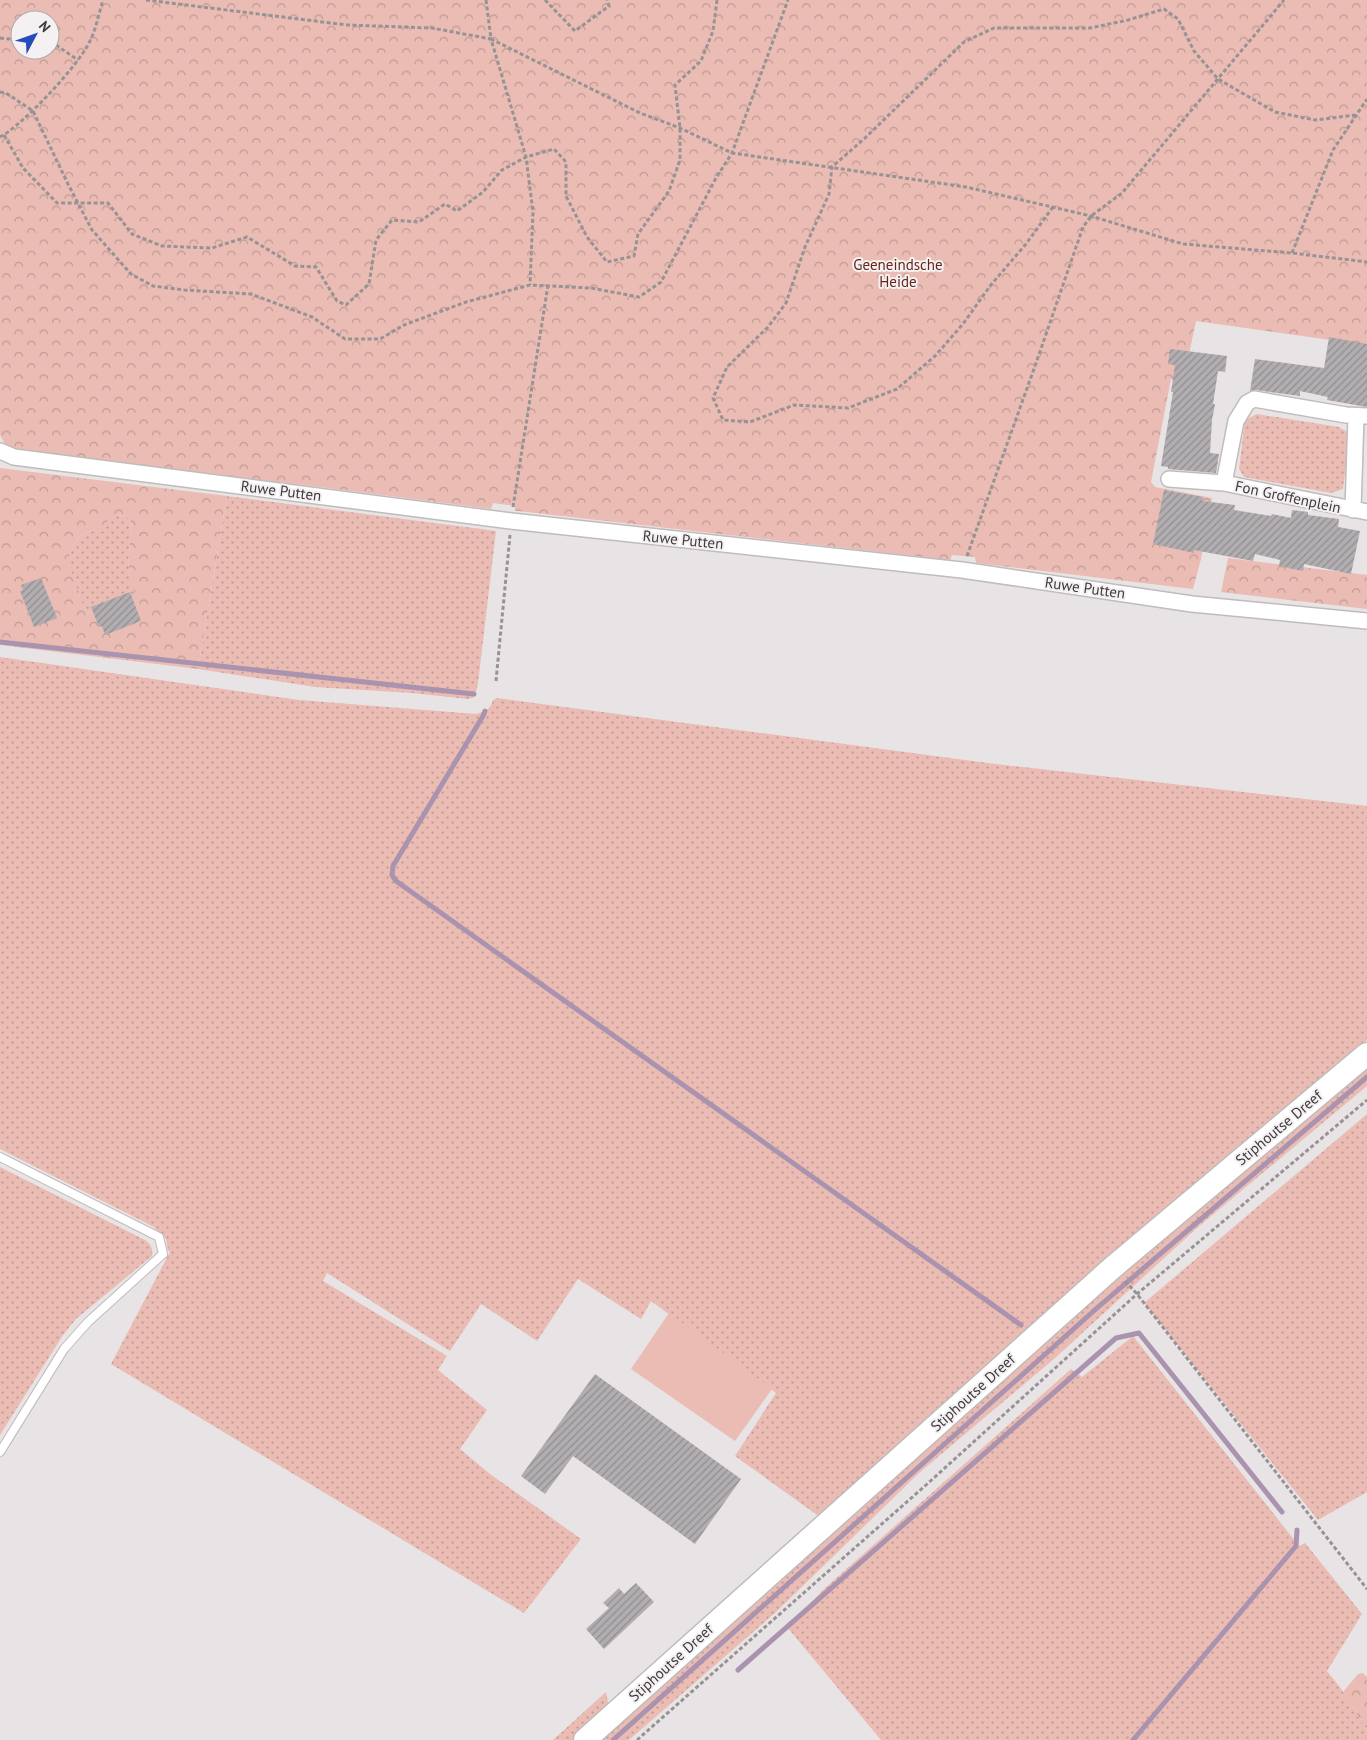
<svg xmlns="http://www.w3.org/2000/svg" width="1367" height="1740" font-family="'PT Sans',sans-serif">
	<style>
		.grass { fill: url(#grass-dots) }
		.forest { fill: url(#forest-crowns); fill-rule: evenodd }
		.garden { fill: #eabcb3 }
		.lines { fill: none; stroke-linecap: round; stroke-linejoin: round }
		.stream { stroke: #aa93af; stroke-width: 5 }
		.building { fill: url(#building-hatch) }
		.service-casing { stroke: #c0bbbd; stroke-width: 10 }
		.minor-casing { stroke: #c0bbbd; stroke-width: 18 }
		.secondary-casing { stroke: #c0bbbd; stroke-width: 25 }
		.path { stroke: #979395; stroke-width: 3; stroke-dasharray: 4 2.5; stroke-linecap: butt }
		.service { stroke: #fff; stroke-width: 8 }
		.minor { stroke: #fff; stroke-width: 15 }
		.secondary { stroke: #fff; stroke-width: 22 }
		.labels { text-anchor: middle; stroke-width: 4; stroke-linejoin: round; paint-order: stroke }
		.park-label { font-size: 15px; fill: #65251a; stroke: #f5f0f2 }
		.street-label { font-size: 15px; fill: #3d3b3b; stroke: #f5f0f2 }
	</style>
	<defs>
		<pattern id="grass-dots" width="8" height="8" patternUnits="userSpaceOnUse" patternTransform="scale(1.25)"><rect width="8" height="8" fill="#eabcb3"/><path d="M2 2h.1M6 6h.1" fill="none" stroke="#bf9a93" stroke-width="1.8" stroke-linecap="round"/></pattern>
		<pattern id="forest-crowns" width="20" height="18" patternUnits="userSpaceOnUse" patternTransform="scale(1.25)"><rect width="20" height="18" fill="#eabcb3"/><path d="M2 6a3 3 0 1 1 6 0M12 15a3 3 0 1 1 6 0" fill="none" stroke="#bf9a93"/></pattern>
		<pattern id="building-hatch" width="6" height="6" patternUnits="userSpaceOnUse" patternTransform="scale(1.25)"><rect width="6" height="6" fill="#b1adb0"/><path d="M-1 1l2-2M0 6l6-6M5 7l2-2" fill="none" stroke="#918e90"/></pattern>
	</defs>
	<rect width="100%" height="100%" fill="#e8e3e5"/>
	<path class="grass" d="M1257 414 1339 427 1350 434 1343 489 1331 493 1244 477 1239 469 1245 420Z
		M227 496 496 531 478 683 475 697 468 699 412 693 315 687 198 669Z
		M118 514 131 519 128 574 136 593 86 614 69 567V551L80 536 98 528Z
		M0 657 299 700 476 714C486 711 490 710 493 700L497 698 995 764 1367 806V1040L1024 1333 820 1517 735 1456 776 1393 651 1301 641 1319 578 1279 537 1341 481 1304 450 1351 327 1273 323 1281 447 1356 438 1370 487 1410 460 1449 490 1474 581 1539 524 1613 111 1364 170 1252 168 1250 166 1239 154 1227 0 1149Z
		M1367 1063V1086L1198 1227 1055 1358 919 1473 776 1612 629 1740H596L1032 1347Z
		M1367 1114V1492L1318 1520 1144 1303Z
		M0 1167 145 1240C151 1244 153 1249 152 1256L76 1319 63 1335 0 1435Z
		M1133 1336 1299 1546 1305 1543 1362 1614 1327 1671 1342 1690 1367 1730V1740H881L787 1627 824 1589 1071 1369 1082 1377Z
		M606 1692 609 1707 573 1740H553Z"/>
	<path class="forest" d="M0 0H1367V345L1196 321 1184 378 1171 379 1151 482 1155 487 1212 498 1201 559 1193 589 976 563 975 557 952 555 950 560 518 511H515V506L493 503 491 509 320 487 8 450 0 435ZM20 20H50V50H20Z
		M0 468 227 496 198 669 0 645ZM118 514 131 519 128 574 135 593 86 614 70 567 69 551 80 536 98 528Z
		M1228 558 1367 575V609L1221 592Z
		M1363 1673 1367 1677V1730L1343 1692 1358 1674Z"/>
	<path class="garden" d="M669 1313 772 1389 735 1441 631 1369Z"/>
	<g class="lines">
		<path class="stream" d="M0 642 474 694
			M485 711 483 716 393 866 392 875 396 881 1021 1325
			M738 1670 1116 1338 1139 1333 1282 1512
			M613 1740 1097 1308 1367 1077
			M1133 1740 1296 1546 1297 1530"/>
	</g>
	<path class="building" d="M1329 337 1367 344V407L1327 400 1328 397 1300 391V396L1256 390 1250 391 1255 359 1324 368Z
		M1170 349 1227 356 1225 372 1218 371 1213 404H1215L1212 420 1210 453 1219 454 1216 473 1168 469V467L1161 466 1173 392H1171L1175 365 1168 364Z
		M1164 490 1203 497 1202 501 1235 505 1234 510 1271 516 1272 514 1291 518 1292 510 1308 512V515L1339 519 1338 527 1360 531 1351 574 1304 564 1303 571 1279 566 1280 560 1255 554 1253 561 1194 550V553L1153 544Z
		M41 578 57 618 34 627 20 591 23 590 21 585Z
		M130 592 141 621 105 635 102 626 99 627 91 607Z
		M595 1374 741 1479 695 1544 573 1456 545 1494 521 1476Z
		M636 1583 654 1602 604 1649 586 1629 609 1608 603 1603 619 1588 624 1594Z"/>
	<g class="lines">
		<g class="service-casing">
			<path id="service" d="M0 1157 159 1237 163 1254 88 1322 64 1349 0 1452"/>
		</g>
		<g class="minor-casing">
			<path id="minor" d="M0 451 14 457 511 521 962 570 1192 604 1367 621
				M1169 479 1224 483 1367 512
				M1224 483 1236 421 1247 403 1254 399 1346 415 1367 416
				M1353 510 1356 416"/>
		</g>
		<g class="secondary-casing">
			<path id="secondary" d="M585 1740 1112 1268 1367 1054"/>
		</g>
		<path class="path" d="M146 0 347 25 432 28 491 39 526 157 533 212 530 285
			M486 0 491 39 640 113 680 128 732 153 966 187 1091 216 1183 244 1292 253 1367 262
			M545 0 575 31 609 6 607 0
			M0 38 20 40
			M50 43H53L78 60
			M0 92 6 93 33 111 68 184 92 230 131 274 153 286 184 290 251 294 312 317 345 339H380L404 325 466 302 530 285 591 288 639 297 661 282 716 178 732 153 788 0
			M4 135 23 168 57 203H108L132 234 162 246 212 248 247 237 295 266 316 267 337 301 346 305 369 284 376 240 392 220 419 222 445 204 457 211 483 192 502 170 526 157 554 149 566 162V196L587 237 607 262 634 256 638 234 669 191 680 160V128L675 85 701 61 713 31 717 0
			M0 137C23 125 79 65 90 41 96 29 99 13 103 0
			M1053 207 1026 244 990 286 963 324 935 356 897 389 848 408 794 405 750 422 723 420 713 398 727 367 768 327 786 303 805 247 829 194 832 167 865 138 964 42 994 28H1090L1128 20 1164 9 1178 19 1194 51 1218 79 1275 112 1315 120 1356 115
			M1292 253 1333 150 1367 99
			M513 507 548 285
			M967 556 1035 366 1083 227 1091 216 1122 193 1284 0
			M496 681 510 535
			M1125 1281 1137 1294 1367 1589
			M637 1740 926 1485 1137 1294 1367 1100"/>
		<use href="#service" class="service"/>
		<use href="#minor" class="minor"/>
		<use href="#secondary" class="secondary"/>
	</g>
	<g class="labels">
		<g class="park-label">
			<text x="898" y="270">Geeneindsche<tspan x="898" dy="17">Heide</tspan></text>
		</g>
		<g class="street-label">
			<text transform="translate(281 491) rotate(7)" y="5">Ruwe Putten</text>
			<text transform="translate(1288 497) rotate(12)" y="5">Fon Groffenplein</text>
			<text transform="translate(683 540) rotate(6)" y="5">Ruwe Putten</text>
			<text transform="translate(1085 588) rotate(8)" y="5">Ruwe Putten</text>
			<text transform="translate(1279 1128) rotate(-40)" y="5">Stiphoutse Dreef</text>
			<text transform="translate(973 1393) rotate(-42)" y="5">Stiphoutse Dreef</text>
			<text transform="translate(671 1663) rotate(-42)" y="5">Stiphoutse Dreef</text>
		</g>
	</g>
	<g transform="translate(35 35) rotate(49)"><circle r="24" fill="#f5f0f2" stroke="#aba8a9"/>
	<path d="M0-4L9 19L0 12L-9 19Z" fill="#244cba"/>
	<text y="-8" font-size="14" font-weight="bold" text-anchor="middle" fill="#3d3b3b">N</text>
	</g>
</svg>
